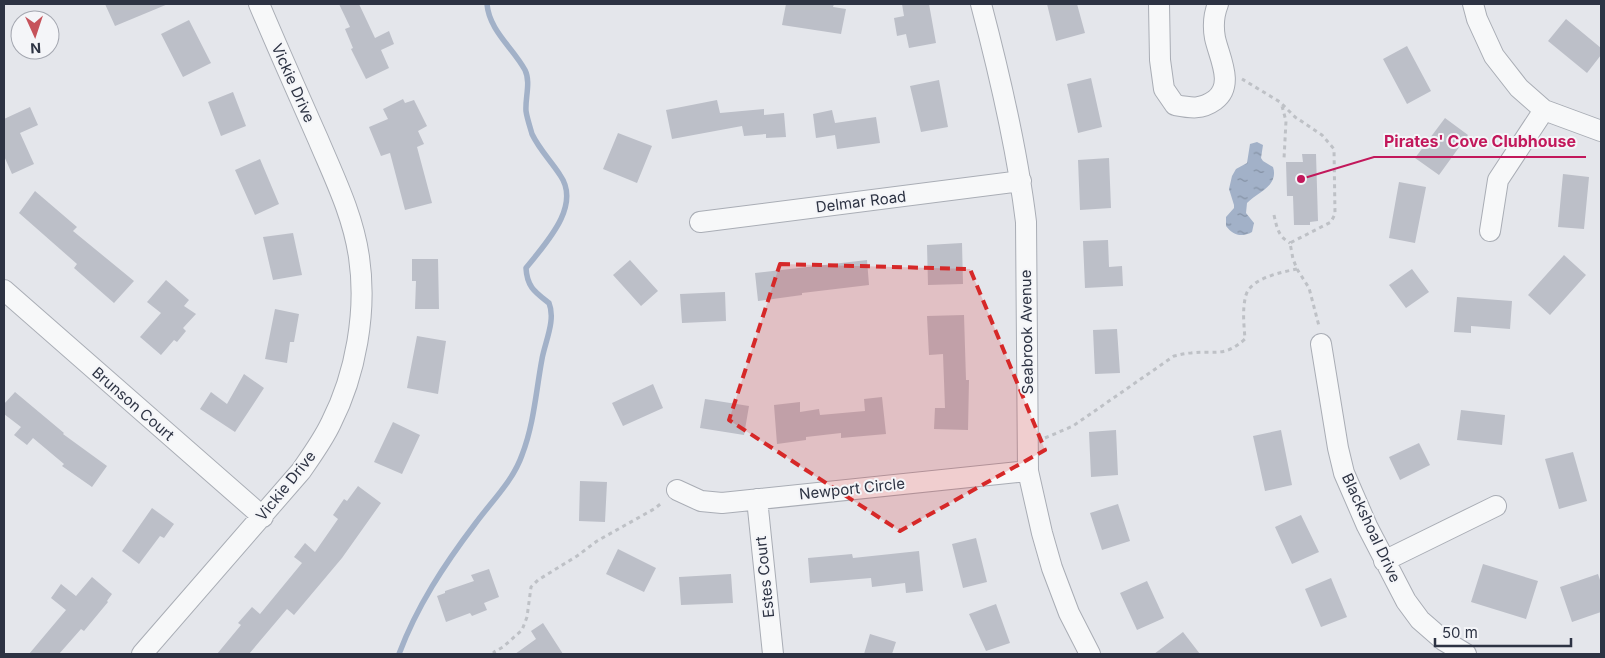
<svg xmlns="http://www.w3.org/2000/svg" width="1605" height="658" font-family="Inter,sans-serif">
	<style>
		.water { fill: url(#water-ripples) }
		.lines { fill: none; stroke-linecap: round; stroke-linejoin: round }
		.stream { stroke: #a2b1c8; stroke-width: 5.5 }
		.building { fill: #bcbfc8 }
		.minor-casing { stroke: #a9adb5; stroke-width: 22 }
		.path { stroke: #bec1c6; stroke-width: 3; stroke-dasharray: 4 4; stroke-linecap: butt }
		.minor { stroke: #f7f8f9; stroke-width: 20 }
		.marked { fill: #d62828; fill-opacity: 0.2; stroke: #d62828; stroke-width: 4; stroke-dasharray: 10 6; stroke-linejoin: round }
		.labels { text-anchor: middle; stroke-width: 4; stroke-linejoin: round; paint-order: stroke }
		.street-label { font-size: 15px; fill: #2d3343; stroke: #f4f5f8 }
		.leader { fill: none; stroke: #c2185b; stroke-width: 2 }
		.callout-dot { fill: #c2185b; stroke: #f4f5f8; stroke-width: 2 }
		.callout-label { font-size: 16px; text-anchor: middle; font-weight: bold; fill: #c2185b; stroke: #f4f5f8; stroke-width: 4; stroke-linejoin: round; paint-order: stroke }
	</style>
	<defs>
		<pattern id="water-ripples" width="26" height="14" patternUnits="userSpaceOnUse" patternTransform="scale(1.25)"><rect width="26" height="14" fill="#a2b1c8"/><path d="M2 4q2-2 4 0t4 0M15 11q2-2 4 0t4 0" fill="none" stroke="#8491a4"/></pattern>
	</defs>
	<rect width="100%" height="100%" fill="#e4e6eb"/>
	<path class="water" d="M1257 142 1263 145 1261 158 1263 161 1273 167C1279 186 1258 192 1247 203L1246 213 1254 223 1252 232C1241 238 1233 235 1226 226V217L1234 208V205L1229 189 1232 176 1236 169 1247 163 1250 144Z"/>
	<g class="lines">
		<path class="stream" d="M399 654C417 606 444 565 475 524 491 502 513 481 522 455 534 424 536 391 542 359 545 342 556 320 549 303 535 292 527 287 526 268 545 244 582 206 560 175 551 161 539 149 532 134 530 127 527 118 526 111 525 98 531 82 525 70 513 48 489 30 487 4"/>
	</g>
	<path class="building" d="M105 4H168L115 26Z
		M339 4H359L375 38 389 31 394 44 381 50 389 68 366 79 351 49 353 48 345 29 350 27Z
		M786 4H834L833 7 846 9 841 34 782 25Z
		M902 4H929L936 43 909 48 906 34 897 36 894 18 904 16Z
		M1047 4H1077L1085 33 1056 41Z
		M1566 19 1601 48V55L1587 73 1548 41Z
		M189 20 211 63 183 77 161 34Z
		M1407 46 1431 91 1407 104 1383 59Z
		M1091 78 1102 127 1078 133 1067 84Z
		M939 80 948 127 921 132 910 86Z
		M233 92 246 126 221 136 208 102Z
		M403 99 405 103 414 100 427 126 418 131 424 144 417 147 432 203 405 210 390 153 381 156 369 127 388 119 383 109Z
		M717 100 720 113 764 109V115L784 113 786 137 766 138V134L744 136 742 126 672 139 666 110Z
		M30 107 38 125 20 133 34 164 12 174 4 156V119Z
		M832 110 835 123 876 117 880 143 837 149 835 135 816 138 813 114Z
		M1445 118 1468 135 1439 175 1415 158Z
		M618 133 652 146 637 183 603 169Z
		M1302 154H1316L1318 221 1310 222V225H1294L1293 196H1287L1286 162H1303Z
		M1109 158 1111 208 1080 210 1078 160Z
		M260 159 279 204 255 215 235 170Z
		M1563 174 1589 177 1584 229 1558 227Z
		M1399 182 1426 187 1415 243 1389 238Z
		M35 191 77 227 73 231 134 281 114 303 74 268 77 264 19 213Z
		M293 233 302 275 273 280 263 237Z
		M1108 240 1109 267 1122 266 1123 286 1085 288 1083 241Z
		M962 243 963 284 928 285 927 245Z
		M1564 255 1586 275 1550 315 1528 295Z
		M412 259H438L439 309H415L416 281H412Z
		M630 260 658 291 641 306 613 275Z
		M867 260 869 285 802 293V295L758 301 755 273Z
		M1412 269 1429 292 1406 308 1389 285Z
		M166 280 189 300 184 306 196 314 183 328 186 331 177 342 174 340 161 355 140 337 161 313 147 302Z
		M725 292 726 321 682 323 680 294Z
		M1457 297 1512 301 1510 329 1471 326V333L1454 332Z
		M275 309 299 314 294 342H290L287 363 265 359Z
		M964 315 966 380H969L968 430 934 429 935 408H945L943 354 929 355 927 316Z
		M1117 329 1120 373 1095 374 1093 330Z
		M417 336 446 341 438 394 407 388Z
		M244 374 264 388 235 432 200 409 211 392 227 404Z
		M653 384 663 408 623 426 612 403Z
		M15 392 64 433 63 434 107 466 92 487 62 466 64 464 33 438 27 445 14 435 21 427 4 414V404Z
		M882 397 886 434 841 438V433L806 437V440L777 444 774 405 800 402V412L819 409 820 415 865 411 864 399Z
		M705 399 749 406 744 435 700 428Z
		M1461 410 1505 415 1502 445 1457 440Z
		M393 422 420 435 402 474 374 462Z
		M1116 430 1118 475 1091 477 1089 432Z
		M1281 430 1292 485 1265 491 1253 436Z
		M1419 443 1430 465 1400 480 1389 457Z
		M1573 452 1587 501 1559 509 1545 459Z
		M580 481 607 482 605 522 579 521Z
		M358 486 381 503 342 558 294 615 287 609 249 654H217L241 625 238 623 252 607 260 614 302 563 294 557 305 543 315 552 338 519 333 515 344 499 347 501Z
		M1118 504 1130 541 1102 550 1090 513Z
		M152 508 174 524 164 538 160 536 139 564 122 551Z
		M1301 515 1319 552 1292 564 1275 527Z
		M976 538 987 582 963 588 952 544Z
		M618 549 656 568 644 592 606 574Z
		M919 551 923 591 906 593 905 583 872 587 871 578 810 583 808 558 852 554 853 558Z
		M1483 564 1538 581 1526 619 1471 602Z
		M489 569 499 597 484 603 487 610 472 616 470 613 446 622 437 596 445 593V591L474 581 471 575Z
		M731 574 733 603 681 605 679 577Z
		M1598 574 1601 583V612L1572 622 1560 587Z
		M92 577 112 594 107 601 108 602 84 631 81 629 59 654H29L66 610 51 598 61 584 76 596Z
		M1331 578 1347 617 1321 627 1305 589Z
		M1147 581 1164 618 1137 630 1120 593Z
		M996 604 1010 643 986 651 969 614Z
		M543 623 563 654H515L536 639 531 631Z
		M1183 632 1200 654H1154Z
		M870 634 896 642 892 654H864Z"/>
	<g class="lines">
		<g class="minor-casing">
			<path id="minor" d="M981 4C1000 76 1017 148 1026 222L1028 471 1042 533 1052 568 1069 613 1090 654
				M1159 4 1160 60 1164 89 1175 105C1191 108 1201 110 1215 100 1235 85 1219 57 1215 38 1213 27 1214 14 1218 4
				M1473 4 1477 19 1494 56 1519 88 1544 110 1601 131
				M700 222 1021 181
				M1490 231 1498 180 1544 110
				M4 290 263 517
				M1321 344 1338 448 1344 473 1367 526 1406 601 1420 620 1443 640 1466 654
				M677 490 701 501 722 503 1028 471
				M757 499 773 654
				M1384 561 1496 506
				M142 654 301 471C312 455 323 440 331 423 356 374 367 311 359 257 353 215 334 177 318 139 298 94 278 49 259 4"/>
		</g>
		<path class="path" d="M1282 106 1286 121 1284 159
			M1274 215C1277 228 1278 236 1290 243
			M1297 269 1309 288 1319 326
			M1045 438 1073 426 1174 356C1180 355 1185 353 1191 353 1215 350 1224 358 1245 339 1244 325 1242 309 1246 295 1251 278 1282 272 1297 269L1293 259 1290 243 1331 222 1335 214 1334 149 1322 135 1295 117 1280 102 1242 79
			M495 654 494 652 503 647 522 630 527 617 531 587 538 580 577 556 597 541 654 509 663 502"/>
		<use href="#minor" class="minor"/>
	</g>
	<path class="marked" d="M780 264 970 269 1045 450 900 531 729 420Z"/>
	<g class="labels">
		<g class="street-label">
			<text transform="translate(293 83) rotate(66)" y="5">Vickie Drive</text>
			<text transform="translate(861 202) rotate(-7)" y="5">Delmar Road</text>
			<text transform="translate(1027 332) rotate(-91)" y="5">Seabrook Avenue</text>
			<text transform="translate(133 404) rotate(41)" y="5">Brunson Court</text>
			<text transform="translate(286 486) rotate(-51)" y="5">Vickie Drive</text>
			<text transform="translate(852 489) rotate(-6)" y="5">Newport Circle</text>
			<text transform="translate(1371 528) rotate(65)" y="5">Blackshoal Drive</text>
			<text transform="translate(765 577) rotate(-96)" y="5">Estes Court</text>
		</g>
	</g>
	<path class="leader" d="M1301 179L1374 157H1586"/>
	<circle class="callout-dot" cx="1301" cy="179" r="5"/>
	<g class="callout-label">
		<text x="1480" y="147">Pirates' Cove Clubhouse</text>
	</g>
	<rect width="1605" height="658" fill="none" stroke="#2d3343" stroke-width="10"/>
	<g transform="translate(35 35) rotate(177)"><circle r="24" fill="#f4f5f8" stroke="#a4a7b0"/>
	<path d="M0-4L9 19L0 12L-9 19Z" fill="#c6535b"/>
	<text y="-8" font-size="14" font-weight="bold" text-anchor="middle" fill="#2d3343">N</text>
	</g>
	<path d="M1435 638v8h136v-8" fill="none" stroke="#2d3343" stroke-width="2.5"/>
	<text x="1442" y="638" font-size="15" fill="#2d3343" stroke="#f4f5f8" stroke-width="4" paint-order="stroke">50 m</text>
</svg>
